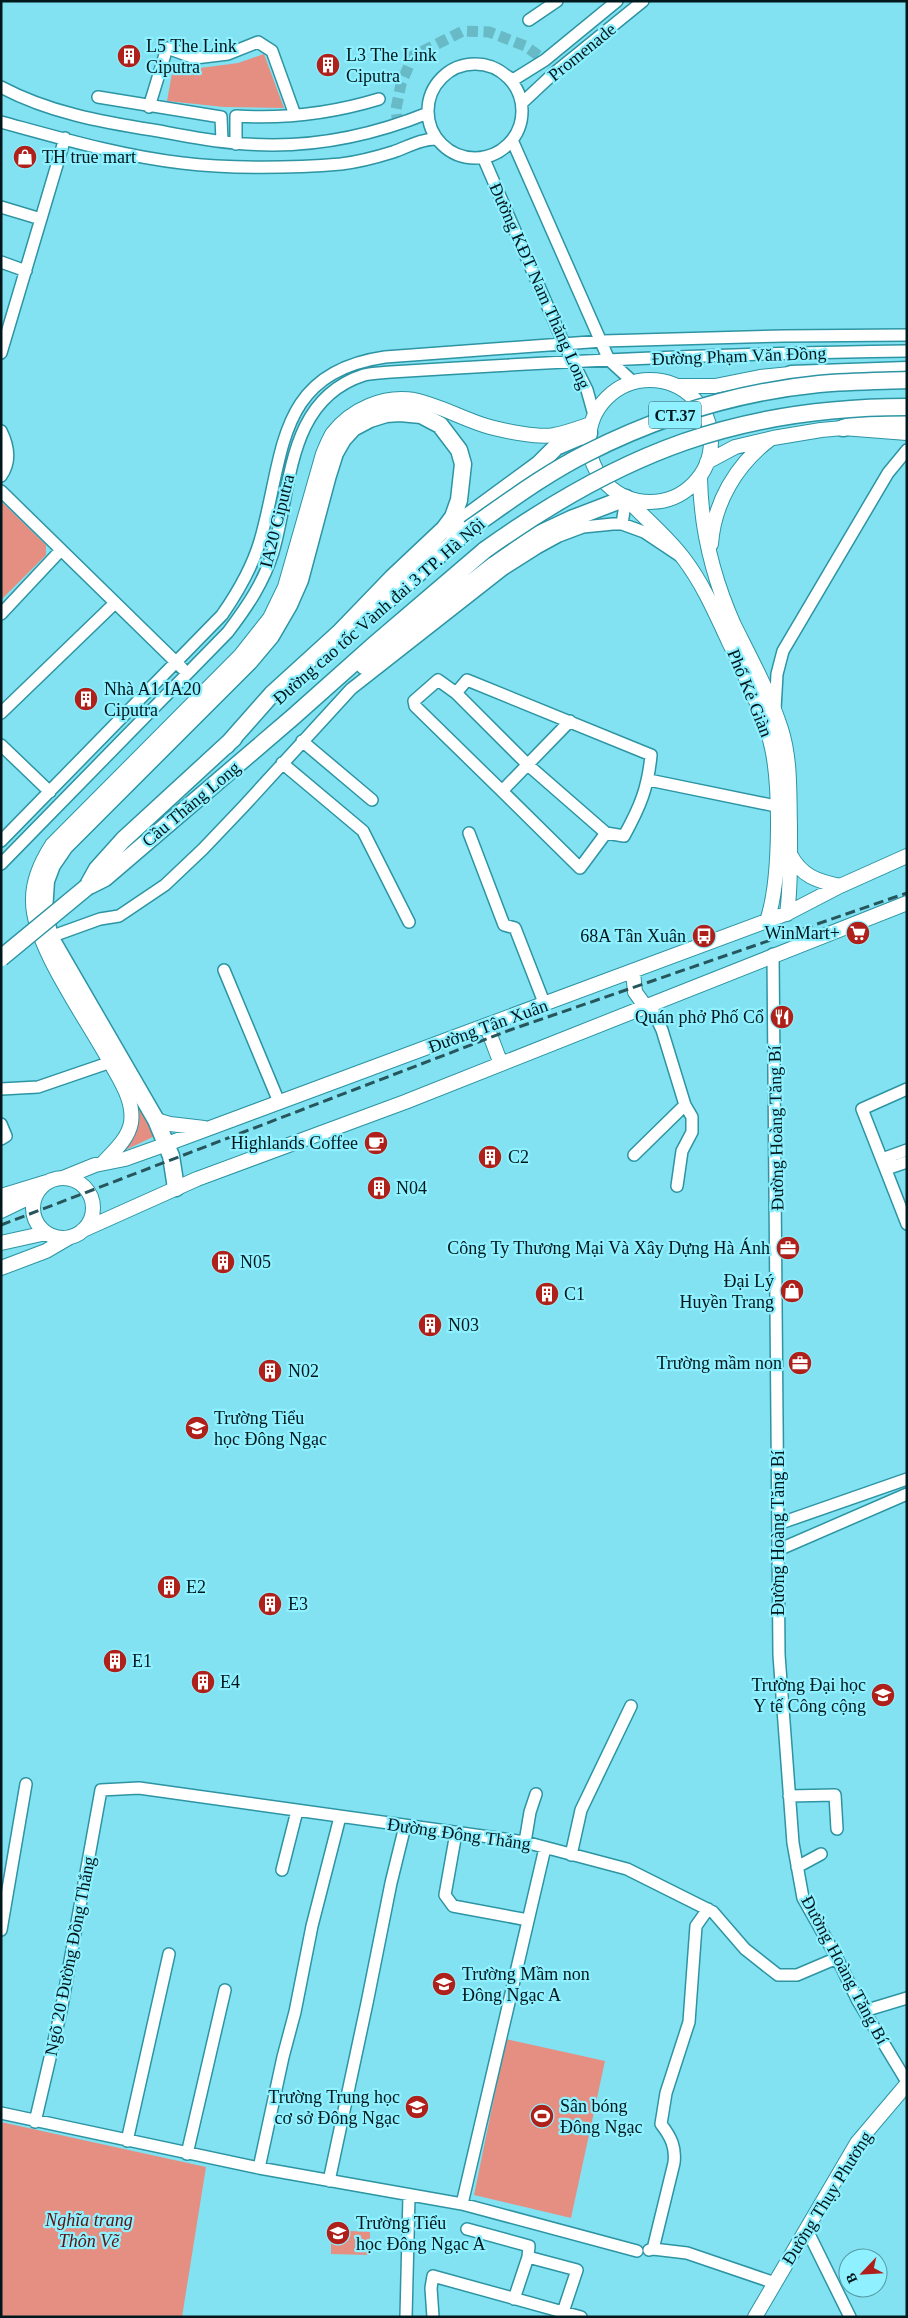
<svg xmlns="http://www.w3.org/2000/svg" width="908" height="2318" font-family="Georgia,serif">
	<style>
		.green { fill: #e58f83 }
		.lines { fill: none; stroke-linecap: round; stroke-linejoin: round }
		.minor-tunnel { stroke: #68bac6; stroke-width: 11; stroke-dasharray: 11 5.5; stroke-linecap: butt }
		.minor-casing { stroke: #2d94a3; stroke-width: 14 }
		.major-casing { stroke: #2d94a3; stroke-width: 16 }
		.highway-casing { stroke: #2d94a3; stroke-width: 19 }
		.minor { stroke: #fff; stroke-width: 11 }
		.major { stroke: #fff; stroke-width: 14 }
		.highway { stroke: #fff; stroke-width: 16 }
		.rail { stroke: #27555c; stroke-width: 3; stroke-dasharray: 10 5; stroke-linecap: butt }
		.highway-bridge-casing { stroke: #2d94a3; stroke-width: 19; stroke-linecap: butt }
		.highway-bridge { stroke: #fff; stroke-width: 16 }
		.labels { text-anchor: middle; stroke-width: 4.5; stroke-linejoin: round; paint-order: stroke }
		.shield { fill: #8ff0ff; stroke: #2b5960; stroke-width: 1 }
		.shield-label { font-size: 16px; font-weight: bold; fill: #00181c }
		.poi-label { font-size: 18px; fill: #00181c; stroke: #8ff0ff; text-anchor: start }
		.street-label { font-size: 18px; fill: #00181c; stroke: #8ff0ff }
		.park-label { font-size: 18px; font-style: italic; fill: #5c120d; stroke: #8ff0ff }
	</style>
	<rect width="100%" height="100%" fill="#82e2f1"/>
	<path class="green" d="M264 54 284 108 224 107 167 101 174 62 200 68 238 63Z
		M1 501 46 545V555L1 600Z
		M137 1102 157 1135 119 1153 136 1127Z
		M506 2039 605 2061 571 2218 474 2195Z
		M1 2122 206 2167 182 2317H1Z
		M331 2230 370 2232V2255L331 2254Z"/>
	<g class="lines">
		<path class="minor-tunnel" d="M398 125 396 109 401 84 413 56 463 31 489 32 525 46 545 60"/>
		<g class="minor-casing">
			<path id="minor" d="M529 20 557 1
				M428 111a47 47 0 1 1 94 0a47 47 0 1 1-94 0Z
				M507 76 513 80 545 60 617 1
				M1 87C48 112 101 122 153 130 180 135 208 141 235 143 301 150 366 138 428 113
				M98 97 221 117 222 141
				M522 103 553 74 643 1
				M149 107 167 48 195 58 228 54 258 42 272 51 295 115
				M1 122C60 138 121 156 182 163 229 169 294 168 341 164 358 162 377 157 393 152 408 147 420 139 436 139
				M512 140 609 360 632 381
				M236 144V116C284 119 333 113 379 99
				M483 157 564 344 587 390 594 415
				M1 207 41 219
				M1 262 26 271
				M1 353 65 138
				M1 431C9 447 11 462 1 476
				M1 491 182 668
				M622 524 626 498
				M1 614 61 550
				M456 693 467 680 651 755C648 788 640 807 624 836L606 833 528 765 456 693 438 680 414 701 415 706 502 791
				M775 709 777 674 783 651 888 473 907 450
				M1 713 115 603
				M570 721 502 791 580 868 606 833
				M302 741 372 800
				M1 745 50 792
				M282 763 363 831 409 922
				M649 780 776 806
				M469 833 504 925 515 928 545 1005
				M1 841 222 615C238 592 252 568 260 541 285 456 274 373 385 357L603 341 784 336 907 335
				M1 864 228 632C247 607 264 582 273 552 292 488 286 400 364 375 372 373 382 373 391 372 562 361 735 353 907 351
				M50 937 100 919 119 916 165 885 203 849 243 807 351 689 504 569 537 548 559 536 583 527 613 524H622L644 532 680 556
				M773 954 779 1655 793 1843 803 1898 837 1958 858 2001 907 2082
				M224 970 279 1102
				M650 1004 662 1030 685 1105 692 1117V1132L682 1151 677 1186
				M1 1089 38 1087 111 1062
				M907 1089 862 1109 907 1224
				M1 1124 6 1136 1 1139
				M634 1155 685 1105
				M882 1159 907 1150
				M886 1169 907 1162
				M778 1524 907 1479
				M778 1550 907 1494
				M789 1796 835 1795 837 1829
				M456 1833 445 1895 453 1906 528 1920
				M525 1842 530 1812 536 1794
				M571 1855 581 1810 631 1706
				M797 1867 821 1854
				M282 1870 297 1811
				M1 1930 26 1784
				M864 2011 907 1998
				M1 2113 259 2168 462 2204 637 2251
				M35 2122 61 2011 101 1790 139 1788 525 1842 627 1869 713 1912 745 1949 778 1975H797L837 1958
				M127 2141 169 1954
				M187 2154 225 1990
				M259 2168 283 2057 295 2012 312 1926 340 1817
				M329 2181 367 2003 391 1883 405 1826
				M462 2204 545 1848
				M467 2229 529 2246 528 2257 577 2270 563 2312
				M807 2230 850 2317
				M653 2249 687 2253 775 2283
				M649 2250 653 2249 674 2163C676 2147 671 2137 661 2124L666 2093 689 2022 696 1926 708 1909
				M514 2299 528 2257
				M406 2317 409 2196
				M433 2317 431 2288 433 2276 581 2317"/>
		</g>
		<g class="major-casing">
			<path id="major" d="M589 441a61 61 0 1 1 122 0a61 61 0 1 1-122 0Z
				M678 386H715L760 377 800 373
				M707 462 735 447 773 438 821 430 843 428 907 433
				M700 478C701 529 713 578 734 625 751 659 769 692 781 729 791 760 789 794 790 827 790 856 791 885 787 914
				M626 498C645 519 667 536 684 559 703 584 716 614 729 642 743 671 758 702 768 733 782 774 781 880 767 921
				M711 544C714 503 736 465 769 440
				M790 854C801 876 817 881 840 886
				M633 972 635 992 645 1006
				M487 1027 501 1064
				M156 1120 170 1124 204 1128
				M103 1163C114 1151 128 1139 131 1123 134 1103 123 1085 114 1069 92 1026 33 947 33 902 32 881 41 862 52 845L240 656 270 618 285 587 323 454C326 447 329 439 333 433 352 409 384 395 414 400 440 405 464 420 490 427 505 431 539 438 554 435 566 433 579 428 591 424
				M63 1178 95 1165 125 1159 167 1144 788 913 840 886 907 856
				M33 1208a30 30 0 1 1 60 0a30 30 0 1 1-60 0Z
				M1 1196 47 1182
				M1 1211 36 1194
				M83 1230 197 1179 405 1102 907 903
				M1 1243 46 1233
				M1 1268 46 1251 70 1237
				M755 2317 857 2143 907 2084"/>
		</g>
		<g class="highway-casing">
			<path id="highway" d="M791 374 907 370
				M843 428 876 419H907
				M449 530 539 464 556 447 589 433
				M373 613 469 529
				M364 666 499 561 539 534 571 519 626 498
				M87 887 97 869 123 840 234 738
				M87 887 105 878 293 717 375 644 485 550
				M176 1188 171 1156 156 1120 50 937 44 911 46 881 52 865 65 846 250 661 271 636 289 605 300 580 328 475 335 453 343 439 353 428 370 419 386 414 400 413 421 415 440 425 459 450 463 464 459 500 453 517 444 529 392 578 339 633 272 694 226 746"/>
		</g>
		<use href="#minor" class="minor"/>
		<use href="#major" class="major"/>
		<use href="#highway" class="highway"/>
		<path class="rail" d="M1 1225 510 1030 907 893"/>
		<g class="highway-bridge-casing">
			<path id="highway-bridge" d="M469 529C508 502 545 474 587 453 660 416 739 392 819 384 848 381 878 381 907 380
				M485 550C621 453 738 407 907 407
				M1 958 87 887"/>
		</g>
		<use href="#highway-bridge" class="highway-bridge"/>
	</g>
	<defs>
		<g id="building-disc" transform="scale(1.25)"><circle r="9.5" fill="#b0201a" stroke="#8ff0ff"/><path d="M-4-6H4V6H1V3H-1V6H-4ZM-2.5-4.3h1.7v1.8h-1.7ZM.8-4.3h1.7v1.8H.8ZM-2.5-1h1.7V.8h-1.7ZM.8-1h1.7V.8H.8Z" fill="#fff"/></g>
		<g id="shop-disc" transform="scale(1.25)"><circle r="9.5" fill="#b0201a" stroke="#8ff0ff"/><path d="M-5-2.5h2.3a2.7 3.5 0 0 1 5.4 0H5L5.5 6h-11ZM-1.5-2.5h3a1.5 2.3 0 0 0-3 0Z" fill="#fff"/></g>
		<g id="supermarket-disc" transform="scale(1.25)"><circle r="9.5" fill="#b0201a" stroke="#8ff0ff"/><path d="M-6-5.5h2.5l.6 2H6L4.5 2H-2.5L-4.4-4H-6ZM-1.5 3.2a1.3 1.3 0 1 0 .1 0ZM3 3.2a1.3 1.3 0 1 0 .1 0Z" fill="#fff"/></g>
		<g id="bus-disc" transform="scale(1.25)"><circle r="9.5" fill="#b0201a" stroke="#8ff0ff"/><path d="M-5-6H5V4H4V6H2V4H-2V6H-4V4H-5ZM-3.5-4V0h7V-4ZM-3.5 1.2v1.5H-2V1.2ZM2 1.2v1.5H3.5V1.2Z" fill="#fff"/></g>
		<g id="restaurant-disc" transform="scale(1.25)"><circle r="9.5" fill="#b0201a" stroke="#8ff0ff"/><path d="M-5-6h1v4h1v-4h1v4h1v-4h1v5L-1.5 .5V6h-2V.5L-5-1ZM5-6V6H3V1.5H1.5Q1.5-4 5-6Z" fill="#fff"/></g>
		<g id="cafe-disc" transform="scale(1.25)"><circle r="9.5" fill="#b0201a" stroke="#8ff0ff"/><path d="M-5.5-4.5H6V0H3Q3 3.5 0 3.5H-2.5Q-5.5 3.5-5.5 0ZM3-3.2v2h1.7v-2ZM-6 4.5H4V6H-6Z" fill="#fff"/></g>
		<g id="office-disc" transform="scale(1.25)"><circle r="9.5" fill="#b0201a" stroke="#8ff0ff"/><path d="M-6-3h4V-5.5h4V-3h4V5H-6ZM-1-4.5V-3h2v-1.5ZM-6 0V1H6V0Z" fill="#fff"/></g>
		<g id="school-disc" transform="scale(1.25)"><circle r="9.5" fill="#b0201a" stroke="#8ff0ff"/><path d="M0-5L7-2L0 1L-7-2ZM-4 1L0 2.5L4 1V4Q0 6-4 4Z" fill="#fff"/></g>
		<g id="university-disc" transform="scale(1.25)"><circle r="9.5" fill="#b0201a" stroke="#8ff0ff"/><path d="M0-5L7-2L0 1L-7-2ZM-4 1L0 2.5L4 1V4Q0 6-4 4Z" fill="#fff"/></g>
		<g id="stadium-disc" transform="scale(1.25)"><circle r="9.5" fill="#b0201a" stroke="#8ff0ff"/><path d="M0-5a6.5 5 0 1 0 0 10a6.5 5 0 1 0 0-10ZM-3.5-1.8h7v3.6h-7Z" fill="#fff"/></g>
	</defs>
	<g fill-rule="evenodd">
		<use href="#building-disc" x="129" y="56"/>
		<use href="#building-disc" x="328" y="65"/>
		<use href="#shop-disc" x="25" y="157"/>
		<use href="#building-disc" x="86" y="699"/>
		<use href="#supermarket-disc" x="858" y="933"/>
		<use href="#bus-disc" x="704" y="936"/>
		<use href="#restaurant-disc" x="782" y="1017"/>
		<use href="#cafe-disc" x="376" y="1143"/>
		<use href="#building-disc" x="490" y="1157"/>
		<use href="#building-disc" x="379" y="1188"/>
		<use href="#office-disc" x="788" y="1248"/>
		<use href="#building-disc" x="223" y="1262"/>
		<use href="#shop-disc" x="792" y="1291"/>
		<use href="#building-disc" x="547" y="1294"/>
		<use href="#building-disc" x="430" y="1325"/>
		<use href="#office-disc" x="800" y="1363"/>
		<use href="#building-disc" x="270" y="1371"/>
		<use href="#school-disc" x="197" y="1428"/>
		<use href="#building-disc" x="169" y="1587"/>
		<use href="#building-disc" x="270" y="1604"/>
		<use href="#building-disc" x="115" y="1661"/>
		<use href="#building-disc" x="203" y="1682"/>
		<use href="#university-disc" x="883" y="1695"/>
		<use href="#school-disc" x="444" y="1984"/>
		<use href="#school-disc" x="417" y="2107"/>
		<use href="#stadium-disc" x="542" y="2116"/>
		<use href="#school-disc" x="338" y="2233"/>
	</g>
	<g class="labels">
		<rect class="shield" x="649" y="401.5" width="52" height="27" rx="4"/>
		<g class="shield-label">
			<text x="675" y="421">CT.37</text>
		</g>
		<g class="poi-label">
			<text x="146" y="52">L5 The Link<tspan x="146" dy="21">Ciputra</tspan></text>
			<text x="346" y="61">L3 The Link<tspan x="346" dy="21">Ciputra</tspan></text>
			<text x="42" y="163">TH true mart</text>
			<text x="104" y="695">Nhà A1 IA20<tspan x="104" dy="21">Ciputra</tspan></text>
			<text x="840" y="939" text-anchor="end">WinMart+</text>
			<text x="686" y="942" text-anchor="end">68A Tân Xuân</text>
			<text x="764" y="1023" text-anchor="end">Quán phở Phố Cổ</text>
			<text x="358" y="1149" text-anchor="end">Highlands Coffee</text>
			<text x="508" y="1163">C2</text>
			<text x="396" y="1194">N04</text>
			<text x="770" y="1254" text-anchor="end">Công Ty Thương Mại Và Xây Dựng Hà Ánh</text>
			<text x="240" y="1268">N05</text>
			<text x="774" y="1287" text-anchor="end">Đại Lý<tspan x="774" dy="21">Huyền Trang</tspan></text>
			<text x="564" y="1300">C1</text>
			<text x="448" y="1331">N03</text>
			<text x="782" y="1369" text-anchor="end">Trường mầm non</text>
			<text x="288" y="1377">N02</text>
			<text x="214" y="1424">Trường Tiểu<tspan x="214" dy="21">học Đông Ngạc</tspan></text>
			<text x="186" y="1593">E2</text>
			<text x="288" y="1610">E3</text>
			<text x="132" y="1667">E1</text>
			<text x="220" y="1688">E4</text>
			<text x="866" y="1691" text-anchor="end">Trường Đại học<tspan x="866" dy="21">Y tế Công cộng</tspan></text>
			<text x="462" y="1980">Trường Mầm non<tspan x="462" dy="21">Đông Ngạc A</tspan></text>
			<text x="400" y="2103" text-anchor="end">Trường Trung học<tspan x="400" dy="21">cơ sở Đông Ngạc</tspan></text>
			<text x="560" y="2112">Sân bóng<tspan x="560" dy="21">Đông Ngạc</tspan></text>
			<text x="356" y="2229">Trường Tiểu<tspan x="356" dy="21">học Đông Ngạc A</tspan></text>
		</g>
		<g class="street-label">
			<text transform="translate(582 52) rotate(-39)" y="6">Promenade</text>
			<text transform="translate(540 286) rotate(66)" y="6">Đường KĐT Nam Thăng Long</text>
			<text transform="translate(739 356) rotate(-2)" y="6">Đường Phạm Văn Đồng</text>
			<text transform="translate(277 521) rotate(-76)" y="6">IA20 Ciputra</text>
			<text transform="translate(379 611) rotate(-41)" y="6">Đường cao tốc Vành đai 3 TP. Hà Nội</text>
			<text transform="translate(750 693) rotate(68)" y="6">Phố Kẻ Giàn</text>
			<text transform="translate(191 804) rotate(-40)" y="6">Cầu Thăng Long</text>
			<text transform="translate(488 1026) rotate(-20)" y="6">Đường Tân Xuân</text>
			<text transform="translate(776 1128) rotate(-91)" y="6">Đường Hoàng Tăng Bí</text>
			<text transform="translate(778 1533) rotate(-90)" y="6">Đường Hoàng Tăng Bí</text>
			<text transform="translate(459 1834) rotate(8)" y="6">Đường Đông Thắng</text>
			<text transform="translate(70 1956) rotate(-79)" y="6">Ngõ 20 Đường Đồng Thắng</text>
			<text transform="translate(845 1970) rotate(62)" y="6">Đường Hoàng Tăng Bí</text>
			<text transform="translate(827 2198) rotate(-58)" y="6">Đường Thụy Phương</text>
		</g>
		<g class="park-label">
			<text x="89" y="2226">Nghĩa trang<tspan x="89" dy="21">Thôn Vẽ</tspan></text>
		</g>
	</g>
	<rect width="908" height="2318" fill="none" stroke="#00181c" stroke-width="5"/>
	<g transform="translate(863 2273) rotate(245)"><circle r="24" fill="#8ff0ff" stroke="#569aa4"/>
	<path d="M0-4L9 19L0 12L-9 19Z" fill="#b0201a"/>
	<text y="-8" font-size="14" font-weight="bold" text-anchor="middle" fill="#00181c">B</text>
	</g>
</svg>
